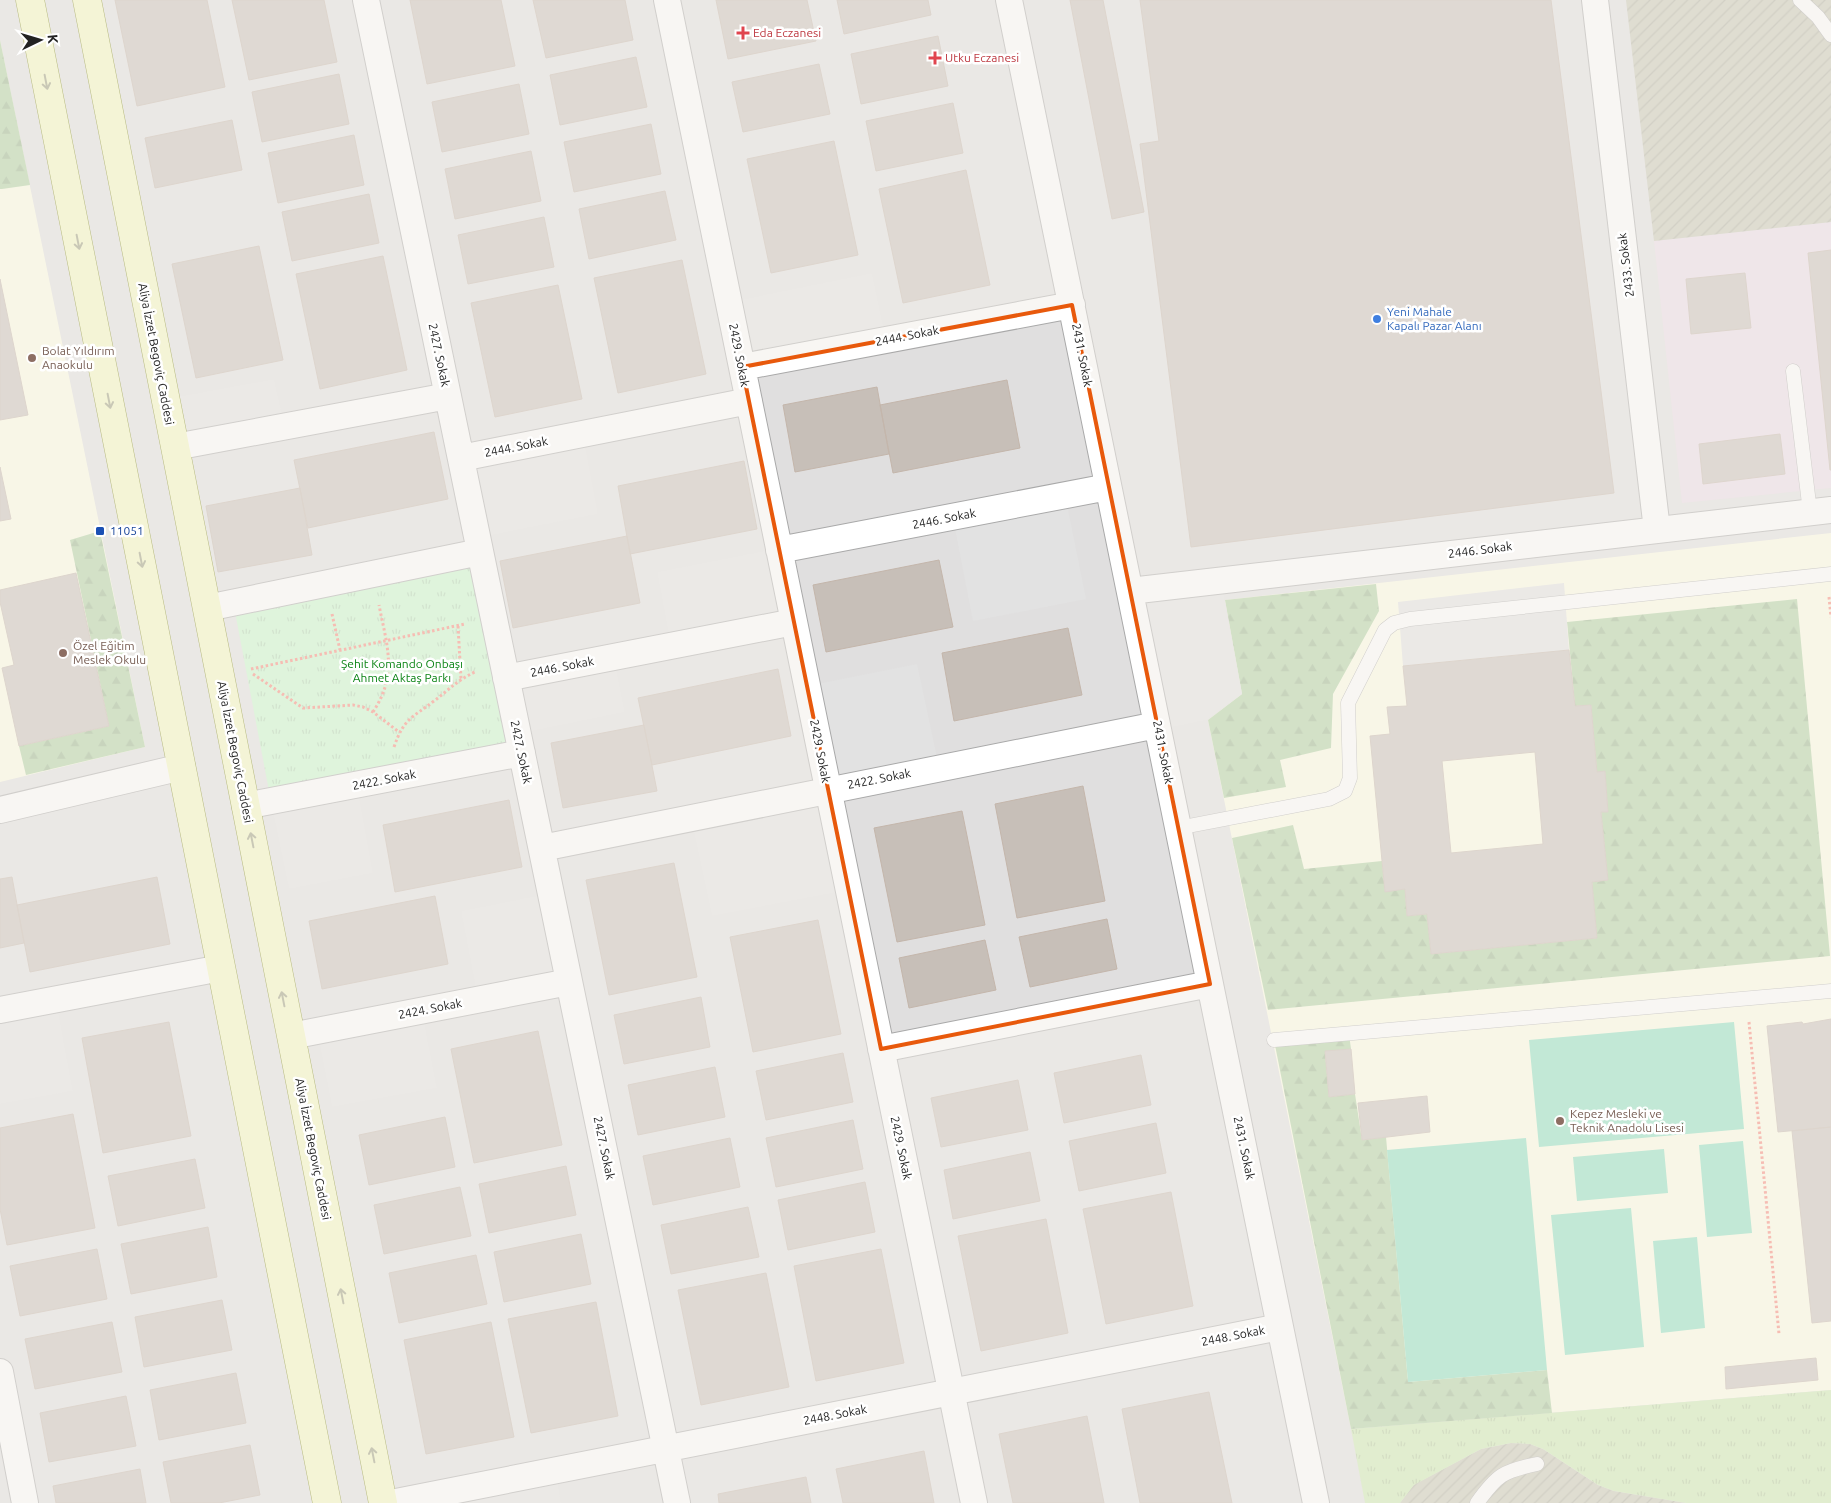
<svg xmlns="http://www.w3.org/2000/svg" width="1831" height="1503" font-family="Ubuntu,sans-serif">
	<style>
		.residential { fill: #e0dfdf }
		.industrial { fill: #ebdbe8 }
		.education { fill: #ffffe5 }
		.construction { fill: url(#construction-furrows) }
		.grass { fill: url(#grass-tufts) }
		.forest { fill: url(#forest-firs) }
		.park { fill: url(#park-tufts) }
		.pitch { fill: #88e0be }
		.parking { fill: #e2e2e2 }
		.building { fill: #c7bfb8; stroke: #c4b6ab; fill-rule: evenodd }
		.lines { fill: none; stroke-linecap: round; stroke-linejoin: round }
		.service-casing { stroke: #a9a9a9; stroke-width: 15 }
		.minor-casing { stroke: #a9a9a9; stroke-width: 28 }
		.secondary-casing { stroke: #707d05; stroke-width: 29 }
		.path { stroke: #fa8072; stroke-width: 3; stroke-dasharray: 2.5 2.5; stroke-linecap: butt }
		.service { stroke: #fff; stroke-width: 14 }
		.minor { stroke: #fff; stroke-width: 26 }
		.secondary { stroke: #f7fabf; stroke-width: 28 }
		.oneway { stroke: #979978 }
		.marked { fill: none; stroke: #e8590c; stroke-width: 4; stroke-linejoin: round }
		.health-dot { fill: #e0444e; stroke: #fff; stroke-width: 2 }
		.shop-dot { fill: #3f7fe0; stroke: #fff; stroke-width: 2 }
		.education-dot { fill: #8d6e63; stroke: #fff; stroke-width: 2 }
		.transit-dot { fill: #1a4fb4; stroke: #fff; stroke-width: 2 }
		.labels { text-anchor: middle; stroke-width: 5; stroke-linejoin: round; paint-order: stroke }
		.health-label { font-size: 12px; fill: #be3a42; stroke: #fff; text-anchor: start }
		.street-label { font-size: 12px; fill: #222; stroke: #fff }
		.shop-label { font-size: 12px; fill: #366cbe; stroke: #fff; text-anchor: start }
		.education-label { font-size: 12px; fill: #785e54; stroke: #fff; text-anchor: start }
		.transit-label { font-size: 12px; fill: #164399; stroke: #fff; text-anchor: start }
		.park-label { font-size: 12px; fill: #0c8416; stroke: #fff }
	</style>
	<defs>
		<pattern id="construction-furrows" width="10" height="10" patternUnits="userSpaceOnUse" patternTransform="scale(1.25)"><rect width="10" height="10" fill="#c7c7b4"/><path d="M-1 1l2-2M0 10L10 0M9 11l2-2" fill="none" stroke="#abab9a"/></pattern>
		<pattern id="grass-tufts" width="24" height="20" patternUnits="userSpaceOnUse" patternTransform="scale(1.25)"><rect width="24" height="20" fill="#cdebb0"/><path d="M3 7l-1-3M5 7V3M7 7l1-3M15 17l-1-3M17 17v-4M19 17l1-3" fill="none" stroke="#b0c997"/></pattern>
		<pattern id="forest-firs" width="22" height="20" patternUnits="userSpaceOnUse" patternTransform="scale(1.25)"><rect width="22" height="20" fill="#add19e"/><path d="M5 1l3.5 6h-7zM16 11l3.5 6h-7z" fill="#95b388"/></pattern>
		<pattern id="park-tufts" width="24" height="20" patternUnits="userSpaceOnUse" patternTransform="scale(1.25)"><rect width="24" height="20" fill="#c8facc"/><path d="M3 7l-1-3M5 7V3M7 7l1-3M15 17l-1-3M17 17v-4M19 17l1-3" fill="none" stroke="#acd6af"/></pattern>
	</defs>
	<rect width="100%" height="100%" fill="#f2efe9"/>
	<path class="residential" d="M0 0H1831V1503H0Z"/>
	<path class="industrial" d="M1831 222V488L1682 503 1654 241Z"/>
	<path class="education" d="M0 40 145 747 0 782Z
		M1831 533V1390L1351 1429 1208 720 1242 694 1225 600Z"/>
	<path class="construction" d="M1626 0H1831V222L1654 241Z
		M1511 1443 1530 1444 1543 1449 1598 1485 1614 1491 1686 1503H1400L1413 1485 1481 1449Z"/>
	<path class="grass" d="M1831 1390V1503H1686L1614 1491 1598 1485 1543 1449 1530 1444 1511 1443 1481 1449 1414 1485 1400 1503H1365L1351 1429Z"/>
	<path class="forest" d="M0 40 30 185 2 189H0Z
		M100 531 145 747 26 775 19 746 109 726 70 540Z
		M1376 584 1379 611 1333 694 1331 748 1280 760 1286 787 1224 798 1208 720 1242 694 1225 600Z
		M1797 599 1830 956 1268 1010 1232 838 1293 825 1304 869 1382 861 1385 891 1405 889 1407 916 1427 914 1431 954 1597 938 1592 882 1608 880 1601 812H1608L1605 772H1597L1591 705 1575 706 1567 622Z
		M1349 1034 1351 1049 1325 1052 1329 1097 1355 1094 1362 1140 1386 1137 1408 1382 1547 1370 1552 1413 1351 1429 1274 1040Z"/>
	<path class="park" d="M474 563 510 743 269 791 235 612Z"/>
	<path class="pitch" d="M1734 1022 1744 1129 1539 1147 1529 1040Z
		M1526 1138 1547 1370 1408 1382 1387 1150Z
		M1743 1141 1752 1233 1707 1237 1699 1145Z
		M1664 1149 1668 1193 1577 1201 1573 1157Z
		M1631 1208 1644 1347 1565 1355 1551 1215Z
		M1697 1237 1705 1328 1661 1333 1653 1241Z"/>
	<path class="parking" d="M872 273 886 340 742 367 729 302Z
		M274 379 285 427 175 447 165 399Z
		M583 434 598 514 477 538 461 458Z
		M1065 495 1086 599 973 621 953 518Z
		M779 548 794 622 671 646 657 572Z
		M1221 580 1242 694 1207 720 1158 730 1130 591Z
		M1564 583 1569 650 1403 666 1398 602Z
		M614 657 625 712 518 734 506 678Z
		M917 664 939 767 828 789 849 890 712 916 691 818 828 789 807 686Z
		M357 785 373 873 289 889 271 802Z
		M551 893 569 982 478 1000 461 911Z
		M56 1000 73 1091 0 1104V1010Z
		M422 1011 437 1088 332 1107 317 1031Z
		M556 1471 561 1503H410Z"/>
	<path class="building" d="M115 0H207L225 87 137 106Z
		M232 0H324L337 62 249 80Z
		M410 0H501L515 66 427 84Z
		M533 0H625L633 40 546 58Z
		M716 0H807L816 41 728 59Z
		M837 0H928L931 15 844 34Z
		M1070 0H1103L1144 212 1112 219Z
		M1140 0H1551L1614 493 1191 547 1140 144 1159 141Z
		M938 36 948 86 861 104 851 54Z
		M636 57 647 107 560 125 550 75Z
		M819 64 830 114 743 132 732 82Z
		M339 74 349 124 262 142 252 92Z
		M519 84 529 134 442 152 432 102Z
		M953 103 963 153 876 171 866 121Z
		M232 120 242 170 155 188 145 138Z
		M651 124 661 174 574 192 564 142Z
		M354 135 364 185 278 203 268 153Z
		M834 141 858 255 771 273 747 159Z
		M531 151 541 201 455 219 445 169Z
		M966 170 990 285 903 303 879 189Z
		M665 191 676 240 589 259 579 209Z
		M369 194 379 243 292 261 282 212Z
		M544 217 554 267 468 284 458 235Z
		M259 246 283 360 196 378 172 264Z
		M1831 250V470H1830L1808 253Z
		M383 256 407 370 320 389 296 274Z
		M682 260 706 374 618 393 594 278Z
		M1745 273 1751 328 1691 334 1686 279Z
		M0 279 28 415 0 420Z
		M558 285 582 399 495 417 471 303Z
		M1007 380 1020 448 893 473 880 405Z
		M877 387 889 454 795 472 783 405Z
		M434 432 448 499 308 528 294 460Z
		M1780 434 1785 474 1703 484 1699 444Z
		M744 461 757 529 630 554 618 486Z
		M0 467 11 519 0 521Z
		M300 488 312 555 218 572 206 506Z
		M627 536 640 603 513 628 500 561Z
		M939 560 953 627 826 652 813 585Z
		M76 573 109 726 19 746 2 668 14 665 0 602V590Z
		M1068 628 1082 695 954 721 942 653Z
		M1569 650 1575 706 1591 705 1597 772 1605 771 1608 812H1601L1608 880 1592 882 1597 938 1431 954 1427 914 1407 916 1405 889 1385 892 1370 736 1390 734 1387 707 1407 706 1403 666ZM1535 752 1543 844 1451 853 1442 761Z
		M778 669 791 736 652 765 638 698Z
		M644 725 657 791 563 808 551 743Z
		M1083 786 1105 901 1017 918 995 804Z
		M509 800 522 867 395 892 383 825Z
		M962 811 985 925 897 942 874 828Z
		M674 863 697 977 609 995 586 880Z
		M12 877 24 943 0 948V879Z
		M157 877 170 944 30 972 17 905Z
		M435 896 448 964 322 989 309 921Z
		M1107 919 1117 969 1030 987 1019 937Z
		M818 920 841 1034 753 1052 730 937Z
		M985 940 996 990 909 1008 899 958Z
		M701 997 710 1047 624 1064 614 1015Z
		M1831 1019V1127L1778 1132 1767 1026 1802 1022 1803 1024Z
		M169 1022 191 1136 103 1153 82 1038Z
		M538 1031 562 1145 474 1163 451 1049Z
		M1351 1049 1355 1094 1329 1097 1325 1051Z
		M843 1053 853 1102 766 1120 756 1071Z
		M1141 1055 1151 1105 1064 1123 1054 1073Z
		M715 1067 725 1117 638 1135 628 1085Z
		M1018 1080 1028 1130 941 1147 931 1098Z
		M1427 1096 1430 1132 1362 1140 1358 1103Z
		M73 1114 95 1228 7 1245 0 1209V1128Z
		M445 1117 455 1167 369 1185 359 1135Z
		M853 1120 863 1169 776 1187 766 1138Z
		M1156 1123 1166 1173 1079 1191 1069 1141Z
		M1831 1127V1321L1812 1323 1792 1131Z
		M730 1138 740 1187 653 1205 643 1156Z
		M1030 1152 1040 1201 953 1219 944 1170Z
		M195 1159 205 1208 118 1226 108 1176Z
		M566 1166 576 1215 489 1233 479 1184Z
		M865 1182 875 1232 788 1250 778 1200Z
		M460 1187 471 1236 384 1254 374 1205Z
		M1171 1192 1193 1306 1106 1324 1083 1209Z
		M748 1207 759 1257 671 1274 661 1225Z
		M1046 1219 1068 1333 981 1351 958 1236Z
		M208 1227 217 1277 131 1294 121 1244Z
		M581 1234 591 1284 504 1302 494 1252Z
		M97 1249 107 1299 20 1316 10 1266Z
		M881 1249 904 1363 816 1381 794 1266Z
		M476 1255 487 1304 399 1323 389 1273Z
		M766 1273 789 1387 701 1405 678 1290Z
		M222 1300 232 1350 144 1367 135 1317Z
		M596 1302 618 1416 531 1433 508 1319Z
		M112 1322 122 1372 35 1389 25 1339Z
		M491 1322 514 1437 426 1454 404 1340Z
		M1816 1358 1818 1380 1726 1389 1725 1367Z
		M236 1373 246 1423 159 1440 150 1390Z
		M1209 1392 1232 1503H1140L1122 1409Z
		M126 1396 136 1446 49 1462 40 1413Z
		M1087 1416 1104 1503H1013L999 1434Z
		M250 1445 260 1495 219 1503H171L163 1462Z
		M924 1451 934 1503H843L836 1469Z
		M140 1469 146 1503H56L53 1486Z
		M806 1477 811 1503H719L718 1494Z"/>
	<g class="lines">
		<g class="service-casing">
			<path id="service" d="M1800 0 1818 17 1831 35
				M1793 371 1810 512
				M1178 828 1329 799 1345 791 1350 778 1348 703 1385 630 1394 623 1410 619 1831 574
				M1274 1040 1831 991
				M1477 1503C1497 1475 1503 1471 1537 1464"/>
		</g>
		<g class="minor-casing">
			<path id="minor" d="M366 0 677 1503
				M667 0 974 1503
				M1009 0 1316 1503
				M1595 0 1657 530
				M742 367 1072 305
				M175 447 448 396
				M461 458 749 401
				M779 550 1108 487
				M1130 591 1831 510
				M207 608 480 552
				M506 678 794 622
				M245 806 522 753
				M0 810 182 767
				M542 848 1157 725
				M0 1010 221 968
				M291 1036 569 982
				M881 1049 1210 984
				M0 1372 25 1503
				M391 1503 1280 1327"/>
		</g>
		<g class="secondary-casing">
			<path id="secondary" d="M30 0 327 1503
				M87 0 383 1503"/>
		</g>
		<path class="path" d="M1829 597 1831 617
			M332 614 340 650
			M458 626 461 679
			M251 669 465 624
			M253 674 303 708 353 705 363 707 373 712 399 732
			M373 712C398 674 387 646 379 605
			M394 747C404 718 412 718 434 701 450 689 456 681 475 672
			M1749 1022 1779 1334"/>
		<use href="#service" class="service"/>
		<use href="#minor" class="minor"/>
		<use href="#secondary" class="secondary"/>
	</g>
	<defs><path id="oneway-shaft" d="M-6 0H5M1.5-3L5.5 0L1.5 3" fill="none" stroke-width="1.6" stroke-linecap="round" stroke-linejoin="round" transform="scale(1.25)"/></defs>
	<g class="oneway">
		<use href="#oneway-shaft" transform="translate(46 82) rotate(79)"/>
		<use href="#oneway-shaft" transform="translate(78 242) rotate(79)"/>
		<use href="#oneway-shaft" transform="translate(109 401) rotate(79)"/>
		<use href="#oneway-shaft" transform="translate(141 560) rotate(79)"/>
		<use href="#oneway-shaft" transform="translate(252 840) rotate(-101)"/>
		<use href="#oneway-shaft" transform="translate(283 999) rotate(-101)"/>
		<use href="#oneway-shaft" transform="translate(342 1296) rotate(-101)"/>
		<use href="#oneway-shaft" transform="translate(373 1455) rotate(-101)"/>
	</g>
	<path d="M0 0H1831V1503H0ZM1072 305 1210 984 881 1049 742 367Z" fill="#f2efe9" fill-opacity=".55" fill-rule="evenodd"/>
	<path class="marked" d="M1072 305 1210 984 881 1049 742 367Z"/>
	<g class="health-dot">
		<path d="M740.5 25.5h5v5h5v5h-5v5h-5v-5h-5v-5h5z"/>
		<path d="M932.5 50.5h5v5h5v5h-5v5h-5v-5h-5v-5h5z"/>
	</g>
	<circle class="shop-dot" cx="1377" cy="319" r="5"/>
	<g class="education-dot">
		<circle cx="32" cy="358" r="5"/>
		<circle cx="63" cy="653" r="5"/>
		<circle cx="1560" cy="1121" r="5"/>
	</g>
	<rect class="transit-dot" x="95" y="526" width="10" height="10" rx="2.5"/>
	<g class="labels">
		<g class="health-label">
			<text x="753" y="37">Eda Eczanesi</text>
			<text x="945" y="62">Utku Eczanesi</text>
		</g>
		<g class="street-label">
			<text transform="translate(1626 265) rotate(-97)" y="4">2433. Sokak</text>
			<text transform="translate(907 336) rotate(-11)" y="4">2444. Sokak</text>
			<text transform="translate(156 354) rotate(79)" y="4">Aliya İzzet Begoviç Caddesi</text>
			<text transform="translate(439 355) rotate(78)" y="4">2427. Sokak</text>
			<text transform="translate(739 355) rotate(79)" y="4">2429. Sokak</text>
			<text transform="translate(1082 355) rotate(79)" y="4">2431. Sokak</text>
			<text transform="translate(516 447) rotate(-11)" y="4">2444. Sokak</text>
			<text transform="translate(944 519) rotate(-11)" y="4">2446. Sokak</text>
			<text transform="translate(1480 550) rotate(-7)" y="4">2446. Sokak</text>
			<text transform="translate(562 667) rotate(-11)" y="4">2446. Sokak</text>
			<text transform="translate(820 751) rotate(79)" y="4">2429. Sokak</text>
			<text transform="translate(235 752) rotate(79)" y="4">Aliya İzzet Begoviç Caddesi</text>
			<text transform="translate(521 752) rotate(78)" y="4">2427. Sokak</text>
			<text transform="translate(1163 752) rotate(79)" y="4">2431. Sokak</text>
			<text transform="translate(879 779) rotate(-11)" y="4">2422. Sokak</text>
			<text transform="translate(384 780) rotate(-11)" y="4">2422. Sokak</text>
			<text transform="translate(430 1009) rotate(-11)" y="4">2424. Sokak</text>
			<text transform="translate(604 1148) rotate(78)" y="4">2427. Sokak</text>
			<text transform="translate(901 1148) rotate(78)" y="4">2429. Sokak</text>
			<text transform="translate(1244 1148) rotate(78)" y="4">2431. Sokak</text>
			<text transform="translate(313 1149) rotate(79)" y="4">Aliya İzzet Begoviç Caddesi</text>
			<text transform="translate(1233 1336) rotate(-11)" y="4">2448. Sokak</text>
			<text transform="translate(835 1415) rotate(-11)" y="4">2448. Sokak</text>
		</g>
		<g class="shop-label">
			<text x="1387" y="316">Yeni Mahale<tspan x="1387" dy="14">Kapalı Pazar Alanı</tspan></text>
		</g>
		<g class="education-label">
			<text x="42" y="355">Bolat Yıldırım<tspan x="42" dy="14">Anaokulu</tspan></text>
			<text x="73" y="650">Özel Eğitim<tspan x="73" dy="14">Meslek Okulu</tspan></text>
			<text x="1570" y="1118">Kepez Mesleki ve<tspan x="1570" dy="14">Teknik Anadolu Lisesi</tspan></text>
		</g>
		<g class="transit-label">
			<text x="110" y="535">11051</text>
		</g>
		<g class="park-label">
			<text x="402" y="668">Şehit Komando Onbaşı<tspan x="402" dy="14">Ahmet Aktaş Parkı</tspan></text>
		</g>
	</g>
	<g transform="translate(40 40) rotate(85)" stroke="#ffffff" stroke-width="4" paint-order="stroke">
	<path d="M0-4L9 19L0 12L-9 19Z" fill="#222222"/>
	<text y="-8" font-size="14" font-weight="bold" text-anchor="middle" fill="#222222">K</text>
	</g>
</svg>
